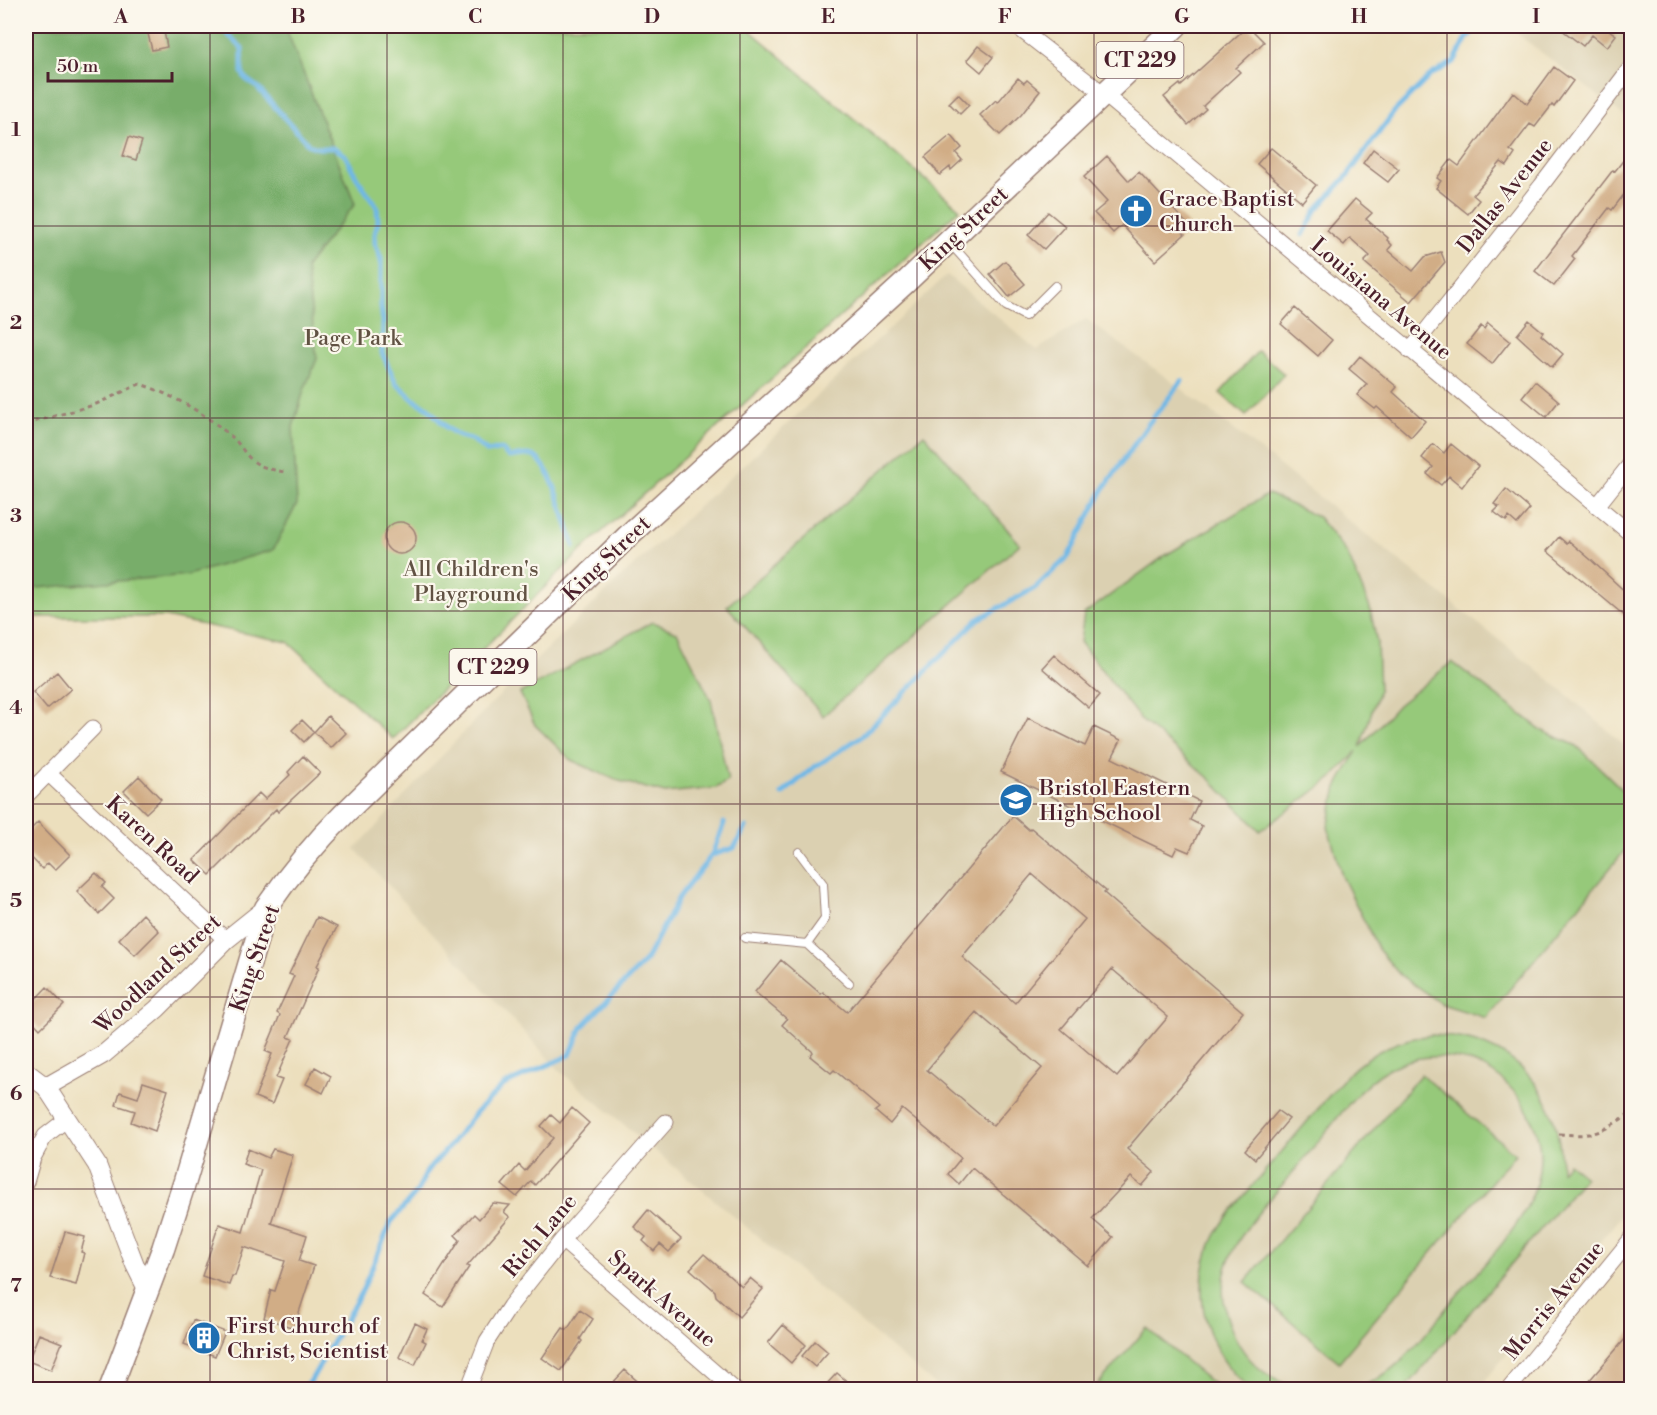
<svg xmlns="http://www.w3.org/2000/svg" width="1657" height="1415" font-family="'Libre Bodoni',serif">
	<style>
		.built { fill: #dbd0b1 }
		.green { fill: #96c97a; stroke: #707452; stroke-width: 1.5 }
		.forest { fill: #78ad6a; stroke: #61664a; stroke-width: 1.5 }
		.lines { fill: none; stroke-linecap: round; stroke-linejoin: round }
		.stream { stroke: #6eb7e6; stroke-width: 5 }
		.building { fill: #d1ad86; fill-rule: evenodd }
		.service-casing { stroke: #9b7f74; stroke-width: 10 }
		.minor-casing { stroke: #9b7f74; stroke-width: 17 }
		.tertiary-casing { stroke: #9b7f74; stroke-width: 20 }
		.primary-casing { stroke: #9b7f74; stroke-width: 25 }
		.path { stroke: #9b7f74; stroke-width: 3; stroke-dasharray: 4.5 4.5; stroke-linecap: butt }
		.service { stroke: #fff; stroke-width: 8 }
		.minor { stroke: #fff; stroke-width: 15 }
		.tertiary { stroke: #fff; stroke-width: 18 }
		.primary { stroke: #fff; stroke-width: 22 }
		.grid { fill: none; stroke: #4a1f2b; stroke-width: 1.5; stroke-opacity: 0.55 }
		.labels { text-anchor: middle; stroke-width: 4.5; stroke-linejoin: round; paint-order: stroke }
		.shield { fill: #fbf7ec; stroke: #7f6065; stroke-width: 1.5 }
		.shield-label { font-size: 21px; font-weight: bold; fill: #4a1f2b }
		.street-label { font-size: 22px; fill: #4a1f2b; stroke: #fbf7ec }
		.poi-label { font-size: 22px; fill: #4a1f2b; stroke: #fbf7ec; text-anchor: start }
		.park-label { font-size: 22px; fill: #615243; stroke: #fbf7ec }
		.neatline { fill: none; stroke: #4a1f2b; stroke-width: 2 }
		.grid-label { font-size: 20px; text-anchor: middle; font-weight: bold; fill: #4a1f2b }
	</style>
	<rect width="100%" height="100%" fill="#fbf7ec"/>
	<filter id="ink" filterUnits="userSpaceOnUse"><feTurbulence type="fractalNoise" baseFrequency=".0167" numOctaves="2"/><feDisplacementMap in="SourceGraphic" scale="12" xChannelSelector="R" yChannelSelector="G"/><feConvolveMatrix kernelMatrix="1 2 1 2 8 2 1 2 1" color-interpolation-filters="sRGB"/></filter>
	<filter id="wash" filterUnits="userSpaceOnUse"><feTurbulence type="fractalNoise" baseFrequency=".008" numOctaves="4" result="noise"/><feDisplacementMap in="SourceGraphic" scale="24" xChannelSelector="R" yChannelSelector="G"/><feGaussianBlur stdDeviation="1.35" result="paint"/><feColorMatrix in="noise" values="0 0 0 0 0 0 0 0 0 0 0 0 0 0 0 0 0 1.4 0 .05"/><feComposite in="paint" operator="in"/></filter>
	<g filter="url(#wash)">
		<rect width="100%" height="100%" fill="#ecdfbd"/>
		<path class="built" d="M1507 26H1631V121Z
			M947 275 1037 350 1086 319 1178 386 1251 443 1562 690 1631 751V1204L1478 1389H940L561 1072 355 849 478 717 621 577 692 513Z"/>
		<path class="green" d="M26 26H745L960 209 585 547 393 739 288 642 165 617H28L26 620Z
			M1258 351 1284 374 1246 416 1220 393Z
			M924 434 1020 544 823 716 727 606Z
			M1268 494 1318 517 1347 553 1370 608 1377 643 1379 690 1360 747 1398 705 1452 662 1543 731 1577 746 1631 798V843L1486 1018 1442 1004 1400 975 1378 949 1342 876 1328 827 1337 787 1357 751 1331 779 1260 831 1210 779 1141 720 1080 642 1084 614 1166 555Z
			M652 622 677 632 711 700 728 781 716 788 665 793 616 780 571 760 535 725 520 693Z
			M1432 1035C1514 1038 1561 1090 1561 1171L1568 1163 1585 1177 1405 1389H1354C1398 1377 1425 1333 1453 1300 1493 1252 1559 1197 1535 1128 1527 1105 1513 1087 1493 1073 1466 1055 1429 1052 1399 1064 1362 1079 1338 1119 1313 1148 1299 1165 1285 1182 1271 1198 1234 1241 1206 1279 1235 1337 1248 1363 1270 1380 1298 1389H1251C1207 1357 1189 1292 1212 1242 1224 1216 1246 1194 1264 1172 1292 1140 1319 1107 1347 1075 1372 1051 1398 1039 1432 1035Z
			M1421 1074 1515 1154 1339 1362 1245 1282Z
			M1147 1328 1219 1389H1094Z"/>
		<path class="forest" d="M26 26H285L355 204 306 267 317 359 304 390 293 427 297 504 273 550 188 575 26 589Z"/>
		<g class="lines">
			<path class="stream" d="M219 26 242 48V72L246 79 257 87 309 145 318 148H335L345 155 357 178 377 207 378 221 375 234V243L381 259V307L383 322 382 353 396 383 413 399 428 408 447 428 459 436 471 439 488 452 501 449 509 457C518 457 524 453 533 456 552 463 567 526 574 546
				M1303 235 1317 209 1348 175 1394 112 1431 75 1454 62 1467 38 1478 26
				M782 794 813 768 862 736 977 620 1035 588 1068 557 1103 490 1149 423 1182 381
				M712 855 724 823
				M302 1390 310 1382 363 1289 391 1222 417 1192 427 1171 447 1149 477 1111 504 1085 570 1055 582 1027 646 960 679 897 712 855 734 848 746 827"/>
		</g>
		<g id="blocks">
			<path class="building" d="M146 26H163L167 47 152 50Z
				M1248 26 1264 42 1236 68 1240 72 1203 106 1206 109 1188 125 1164 97 1180 84 1181 86Z
				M1557 26H1603L1616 35 1607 47 1592 35 1583 46Z
				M978 46 993 57 981 72 967 60Z
				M1554 67 1573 81 1554 107 1552 105 1535 127 1530 124 1510 150 1515 154 1507 166 1501 162 1473 195 1479 200 1468 214 1436 188 1441 181 1437 178 1451 160 1459 166 1513 92 1527 104Z
				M1018 78 1024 83 1027 80 1040 91 1021 115 1000 135 980 115 996 100 998 102Z
				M958 94 969 105 960 114 949 103Z
				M951 135 962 148 956 153 962 160 951 170 950 167 940 175 925 157Z
				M129 137 142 141 136 160 123 156Z
				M1271 148 1316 185 1302 202 1257 164Z
				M1373 149 1399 169 1388 182 1363 163Z
				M1632 149V184L1612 210 1609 208 1572 256 1575 259 1554 286 1535 271 1613 170 1615 171Z
				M1107 156 1129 181 1139 172 1189 226 1183 232 1185 234 1155 261 1122 225 1113 233 1094 213 1107 202 1084 177Z
				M1355 199 1372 213 1366 219 1388 238 1387 240 1392 245 1388 250 1413 271 1425 257 1441 252 1445 262 1411 302 1364 262 1370 256 1350 238 1344 245 1327 231Z
				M1048 212 1065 226 1044 249 1028 235Z
				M1005 261 1025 284 1009 297 990 274Z
				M1295 308 1332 340 1318 356 1281 324Z
				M1529 320 1543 332 1541 335 1563 354 1552 367 1517 335Z
				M1488 323 1510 341 1492 364 1467 344 1481 326 1484 329Z
				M1360 356 1397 387 1393 392 1425 421 1411 437 1377 407 1375 409 1357 395 1367 384 1349 369Z
				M1535 381 1559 401 1546 417 1522 397Z
				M1433 444 1444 453 1451 444 1478 466 1462 487 1449 476 1441 485 1427 474 1433 467 1422 458Z
				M1506 489 1530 509 1517 524 1509 517 1506 521 1494 512 1499 507 1494 504Z
				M384 538a16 16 0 1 1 32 0a16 16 0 1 1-32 0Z
				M1559 537 1567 544 1569 541 1590 559 1632 598V622L1547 551Z
				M1054 655 1100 695 1089 708 1042 668Z
				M57 672 71 689 47 709 33 692Z
				M328 716 346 733 331 748 314 732Z
				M1028 718 1085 746 1094 727 1121 740 1112 758 1199 801 1190 820 1202 826 1189 852 1177 847 1173 855 1001 772Z
				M302 720 314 732 304 742 292 730Z
				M303 756 320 773 278 812 276 809 210 875 194 860 259 793 265 799 290 775 288 772Z
				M139 776 161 799 146 813 124 791Z
				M1013 816 1029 830 1031 828 1106 891 1104 893 1243 1012 1127 1149 1154 1172 1142 1186 1131 1177 1092 1219 1113 1237 1088 1266 972 1168 959 1184 948 1174 961 1158 902 1109 890 1124 875 1111 879 1108 834 1070 831 1073 810 1056 813 1052 782 1025 787 1019 755 992 781 960 821 994 823 992 847 1012ZM1032 874 1085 919 1015 1003 962 957ZM1112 969 1168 1017 1117 1077 1061 1029ZM976 1012 1042 1068 993 1126 927 1070Z
				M38 822 70 855 55 870 48 863 42 869 26 852V834Z
				M96 873 106 883 102 887 114 899 99 914 77 891Z
				M143 914 159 931 135 955 119 939Z
				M317 917 337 927 317 966 319 967 288 1037 293 1039 276 1078 282 1080 272 1104 255 1097 272 1054 265 1051 280 1015 277 1013 294 976 289 974Z
				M47 987 64 1005 40 1029 26 1014V1009Z
				M315 1067 331 1076 323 1093 306 1084Z
				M143 1082 168 1090 155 1131 131 1122 135 1111 116 1105 120 1092 138 1098Z
				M572 1108 589 1123 535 1185 531 1181 517 1197 502 1185 519 1165 525 1171 553 1138 541 1126 551 1115 560 1123Z
				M1278 1111 1289 1119 1255 1159 1245 1150Z
				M248 1149 268 1158 273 1149 293 1155 271 1223 307 1235 299 1261 314 1266 294 1328 264 1318 271 1290 275 1291 285 1261 244 1247 235 1276H232L229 1285 202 1276 219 1224 243 1232 261 1170 243 1164Z
				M493 1203 510 1205 504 1212 510 1217 467 1266 469 1267 443 1307 425 1295 460 1240 455 1235 474 1214 479 1219Z
				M648 1210 681 1239 669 1252 660 1244 654 1251 643 1241 646 1237 634 1227Z
				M65 1232 85 1237 81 1252 84 1253 76 1285 50 1278Z
				M704 1254 742 1287 750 1278 763 1289 739 1317 716 1296 715 1291 690 1269Z
				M580 1310 593 1319 580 1339 582 1341 561 1371 542 1358 563 1328 567 1330Z
				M193 1320 225 1332 215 1356 184 1344Z
				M415 1323 427 1329 422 1340 426 1342 415 1365 399 1357Z
				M783 1325 806 1345 791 1363 768 1343Z
				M1632 1331V1381L1624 1389H1582Z
				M39 1334 62 1343 51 1370 28 1361Z
				M815 1341 828 1352 815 1367 802 1356Z
				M625 1370 646 1389H607Z
				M837 1373 856 1389H822Z"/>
		</g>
	</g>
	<g filter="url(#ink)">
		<use href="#blocks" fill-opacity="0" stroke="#9b7f74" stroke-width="1.5"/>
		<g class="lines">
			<g class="service-casing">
				<path id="service" d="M950 243 1006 306 1025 316 1055 286
					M745 938 807 944 825 919 823 884 799 852
					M807 944 849 983"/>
			</g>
			<g class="minor-casing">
				<path id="minor" d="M1016 26 1105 95 1632 535
					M1410 351 1541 186 1632 66
					M1597 506 1632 462
					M48 773 226 940
					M26 796 93 728
					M26 1182 33 1158 45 1136 67 1119
					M562 1240 735 1390
					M468 1390 487 1341 510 1306 562 1240 666 1122
					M1508 1390 1632 1238"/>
			</g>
			<g class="tertiary-casing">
				<path id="tertiary" d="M26 1072 46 1087 97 1165 135 1265 147 1289
					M46 1087 104 1054 157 1009 226 940 266 908"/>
			</g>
			<g class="primary-casing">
				<path id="primary" d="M110 1390 163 1249 185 1181 266 908C290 873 316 842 346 812L630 534 906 282 1176 26"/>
			</g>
			<path class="path" d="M1098 70 1115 55
				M26 424 94 405 140 384C172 394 207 415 232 437 240 444 245 455 253 461 262 468 274 470 284 472
				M1559 1134C1597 1137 1601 1132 1632 1112"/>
			<use href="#service" class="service"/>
			<use href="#minor" class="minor"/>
			<use href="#tertiary" class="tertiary"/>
			<use href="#primary" class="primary"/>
		</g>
	</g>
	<path class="grid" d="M210 26V1390M387 26V1390M563 26V1390M740 26V1390M917 26V1390M1094 26V1390M1270 26V1390M1447 26V1390M26 226H1632M26 418H1632M26 611H1632M26 804H1632M26 997H1632M26 1189H1632"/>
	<defs>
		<g id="church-disc" transform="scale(1.725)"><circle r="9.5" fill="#1f6fb2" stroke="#fbf7ec"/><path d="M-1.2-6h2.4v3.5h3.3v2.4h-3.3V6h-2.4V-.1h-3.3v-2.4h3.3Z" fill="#fff"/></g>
		<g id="school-disc" transform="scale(1.725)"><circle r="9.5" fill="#1f6fb2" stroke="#fbf7ec"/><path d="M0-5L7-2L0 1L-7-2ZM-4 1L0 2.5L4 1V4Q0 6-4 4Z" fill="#fff"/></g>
		<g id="building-disc" transform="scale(1.725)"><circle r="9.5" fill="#1f6fb2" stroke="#fbf7ec"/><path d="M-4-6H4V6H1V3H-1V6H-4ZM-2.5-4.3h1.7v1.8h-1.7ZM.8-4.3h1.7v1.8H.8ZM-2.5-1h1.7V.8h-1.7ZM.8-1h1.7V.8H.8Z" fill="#fff"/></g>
	</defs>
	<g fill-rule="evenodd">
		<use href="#church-disc" x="1136" y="211"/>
		<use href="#school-disc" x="1016" y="800"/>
		<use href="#building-disc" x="204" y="1338"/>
	</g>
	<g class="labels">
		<g class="shield">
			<rect x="1096.5" y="42" width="87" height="36" rx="4.5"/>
			<rect x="449.5" y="649" width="87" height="36" rx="4.5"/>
		</g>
		<g class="shield-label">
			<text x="1140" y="67">CT 229</text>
			<text x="493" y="674">CT 229</text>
		</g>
		<g class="street-label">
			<text transform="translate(1504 195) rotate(-52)" y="8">Dallas Avenue</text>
			<text transform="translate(963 228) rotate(-43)" y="8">King Street</text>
			<text transform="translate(1382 298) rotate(40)" y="8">Louisiana Avenue</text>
			<text transform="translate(606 558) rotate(-44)" y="8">King Street</text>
			<text transform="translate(153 839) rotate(43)" y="8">Karen Road</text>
			<text transform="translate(254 958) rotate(-71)" y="8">King Street</text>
			<text transform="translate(157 973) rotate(-43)" y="8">Woodland Street</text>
			<text transform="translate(539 1235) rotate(-50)" y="8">Rich Lane</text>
			<text transform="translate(663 1298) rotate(41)" y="8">Spark Avenue</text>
			<text transform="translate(1553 1300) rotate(-51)" y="8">Morris Avenue</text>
		</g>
		<g class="poi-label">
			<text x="1159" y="206">Grace Baptist<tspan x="1159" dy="25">Church</tspan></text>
			<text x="1039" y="795">Bristol Eastern<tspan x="1039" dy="25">High School</tspan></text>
			<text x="227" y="1333">First Church of<tspan x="227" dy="25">Christ, Scientist</tspan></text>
		</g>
		<g class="park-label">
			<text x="353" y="345">Page Park</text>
			<text x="471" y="576">All Children's<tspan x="471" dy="25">Playground</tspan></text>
		</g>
	</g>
	<rect width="1657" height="1415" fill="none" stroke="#fbf7ec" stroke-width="66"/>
	<path d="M48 72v9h124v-9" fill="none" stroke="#4a1f2b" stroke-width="3"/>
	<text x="57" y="72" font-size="18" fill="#4a1f2b" stroke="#fbf7ec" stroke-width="4.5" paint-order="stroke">50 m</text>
	<rect x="33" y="33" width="1591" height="1349" class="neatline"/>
	<g class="grid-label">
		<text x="121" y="23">A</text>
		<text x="298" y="23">B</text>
		<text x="475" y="23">C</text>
		<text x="652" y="23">D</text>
		<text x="828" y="23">E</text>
		<text x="1005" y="23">F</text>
		<text x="1182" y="23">G</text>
		<text x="1359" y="23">H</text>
		<text x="1536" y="23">I</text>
		<text x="16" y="136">1</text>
		<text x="16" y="329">2</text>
		<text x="16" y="522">3</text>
		<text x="16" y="714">4</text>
		<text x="16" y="907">5</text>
		<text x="16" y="1100">6</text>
		<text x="16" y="1292">7</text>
	</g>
</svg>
